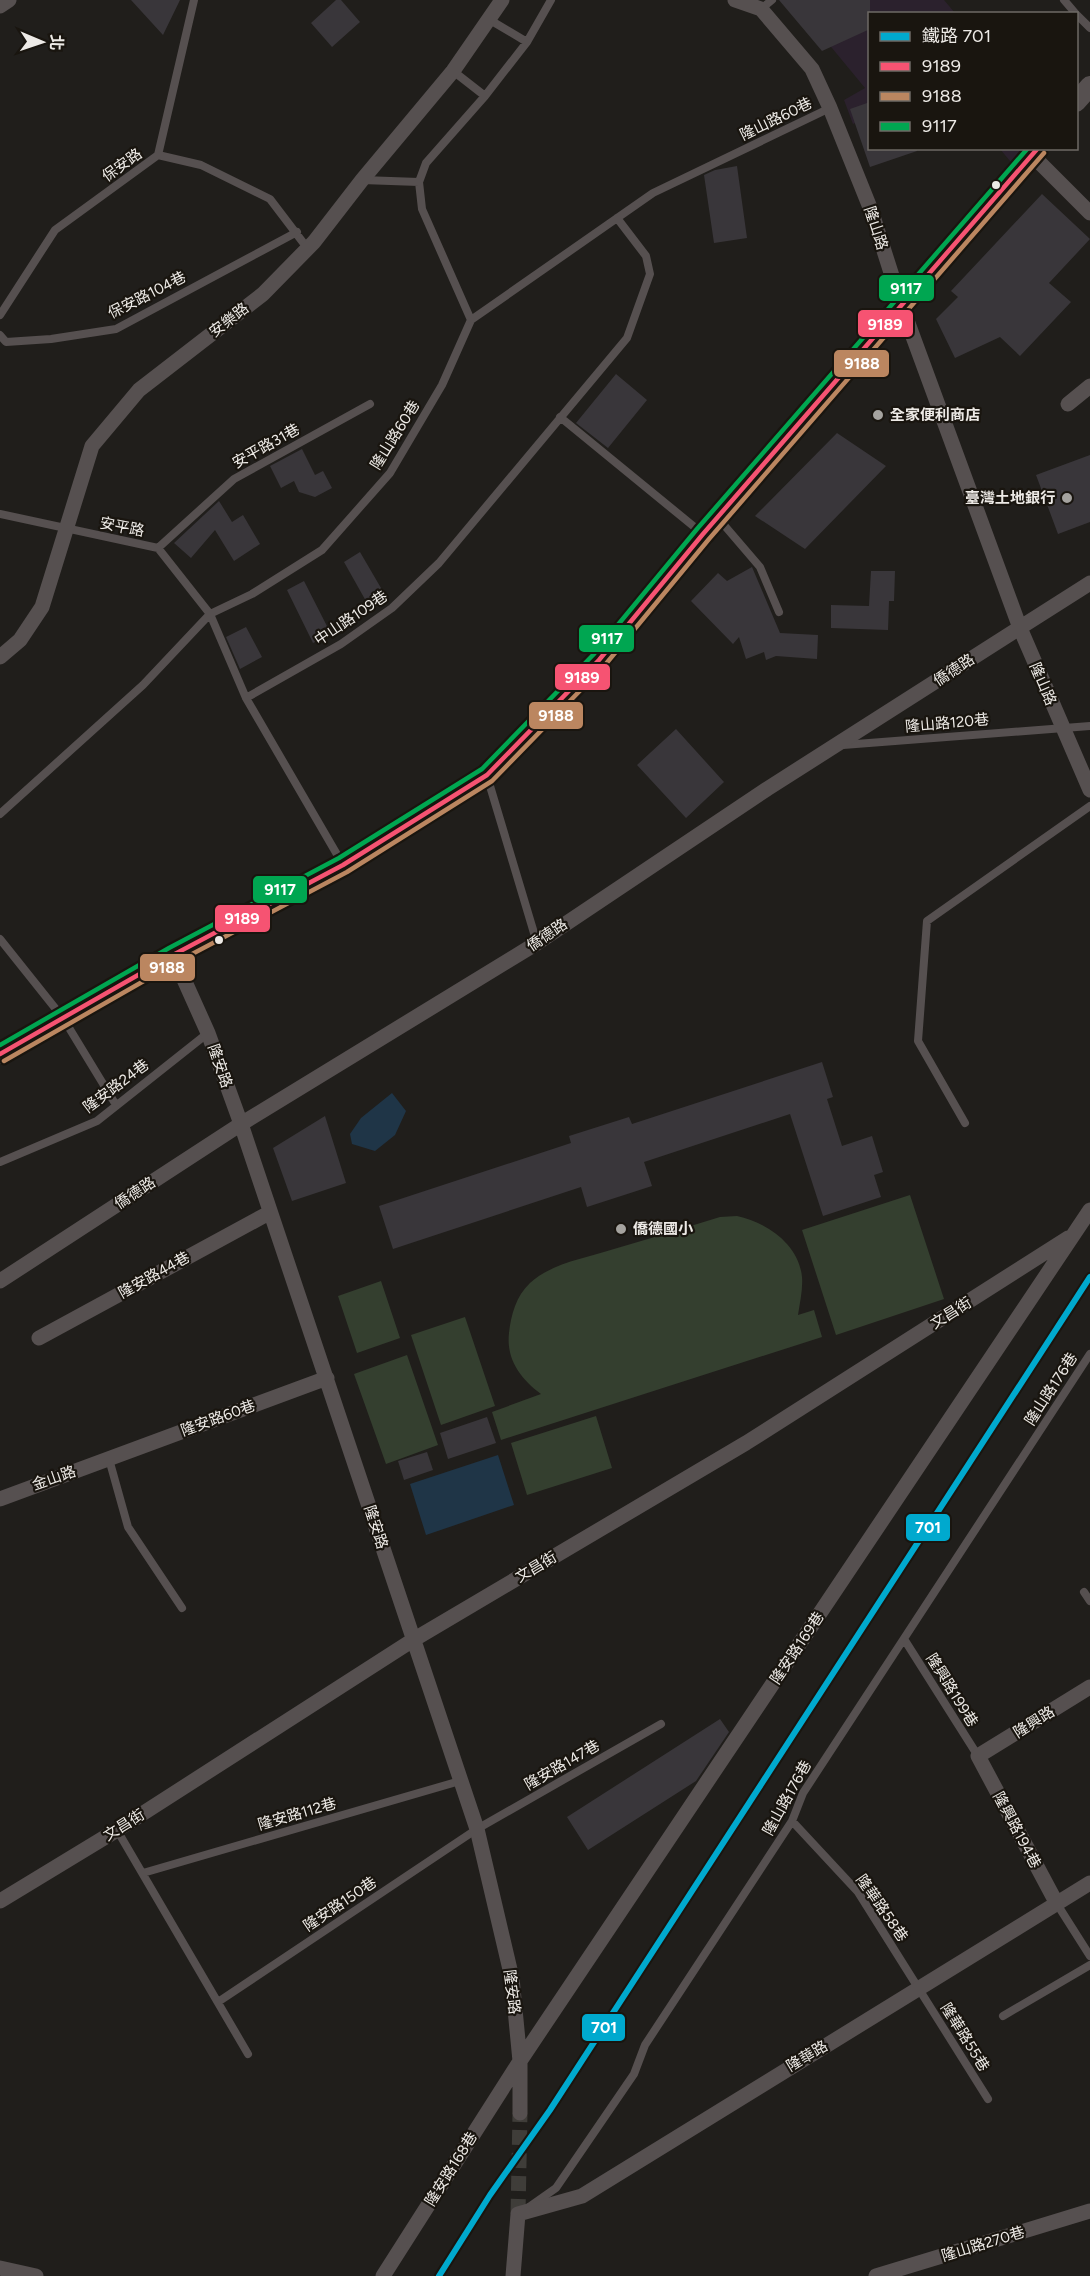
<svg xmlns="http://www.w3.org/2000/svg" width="1090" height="2276" font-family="Figtree,'Noto Sans TC',sans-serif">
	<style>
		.medical { fill: #2b212d }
		.green { fill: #343f2f }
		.water { fill: #1f3547 }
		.building { fill: #39363a }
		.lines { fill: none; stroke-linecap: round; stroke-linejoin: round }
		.minor-tunnel { stroke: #3f3d39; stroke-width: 15; stroke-dasharray: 15 8; stroke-linecap: butt }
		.service { stroke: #565050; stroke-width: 8 }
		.minor { stroke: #565050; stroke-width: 15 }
		.tertiary { stroke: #565050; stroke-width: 20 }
		.bus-1-casing { stroke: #19150f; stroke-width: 9 }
		.bus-2-casing { stroke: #19150f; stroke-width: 9 }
		.bus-3-casing { stroke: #19150f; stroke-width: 9 }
		.bus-1 { stroke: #f65372; stroke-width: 4.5 }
		.bus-2 { stroke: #bb8660; stroke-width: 4.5 }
		.bus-3 { stroke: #00a651; stroke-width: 4.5 }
		.rail-1-casing { stroke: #19150f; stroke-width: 10 }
		.rail-1 { stroke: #00a9ce; stroke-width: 6 }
		.bus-dot { fill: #edeae6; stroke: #19150f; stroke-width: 2 }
		.poi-dot { fill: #a5a39f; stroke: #19150f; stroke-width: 2 }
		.labels { text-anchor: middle; stroke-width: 4.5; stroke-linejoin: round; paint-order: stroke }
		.street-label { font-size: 15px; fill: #edeae6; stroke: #19150f }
		.poi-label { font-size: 15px; font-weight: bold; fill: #edeae6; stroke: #19150f; text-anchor: start }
		.line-badge { stroke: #19150f; stroke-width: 2 }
		.badge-label { font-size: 16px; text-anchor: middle; font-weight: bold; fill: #fff }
	</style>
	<rect width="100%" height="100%" fill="#201e1b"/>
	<path class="medical" d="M829 0H944L955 13 870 14 869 117 853 124 844 100 865 88 808 19Z
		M1000 149H1041L1020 173Z"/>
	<path class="green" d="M910 1195 944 1299 836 1335 802 1230Z
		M737 1216C766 1222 799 1244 802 1277 803 1289 800 1302 798 1315L814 1310 822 1337 501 1440 492 1412 541 1394C521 1379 506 1360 509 1333 511 1315 516 1296 530 1283 552 1263 586 1258 614 1249 649 1239 684 1228 720 1217Z
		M381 1281 400 1338 357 1353 338 1296Z
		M465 1317 495 1406 441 1425 411 1335Z
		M407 1355 438 1445 386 1464 354 1374Z
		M596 1416 612 1468 527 1495 511 1443Z"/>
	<path class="water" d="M392 1093 406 1111 395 1135 375 1151 352 1144 350 1134 361 1118Z
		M498 1455 514 1505 426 1535 410 1484Z"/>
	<path class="building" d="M131 0H180L163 35Z
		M336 0H341L360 22 332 47 311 23Z
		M779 0H870V29L822 51Z
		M870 102V148H916L917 151 870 167 850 109Z
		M737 166 747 238 714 243 704 175 715 170Z
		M1042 194 1090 239 1049 283 1071 302 1020 356 1000 337 955 358 936 319 958 297 951 291Z
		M616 374 647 400 608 448 576 423Z
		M837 433 886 466 805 549 755 516Z
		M302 449 315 475 323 471 332 488 315 497 299 492 294 481 281 488 270 466Z
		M1090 455V522L1058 534 1036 475Z
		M219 501 232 522 243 515 260 544 234 561 215 530 191 558 174 543Z
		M360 552 388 600 371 610 344 562Z
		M752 567 780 633 818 635 817 659 776 656 766 660 764 652 746 659 739 637 733 644 691 601 718 573 727 581Z
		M871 571H895L894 601H889L888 630 831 628V605L869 606Z
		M304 581 331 634 313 643 287 590Z
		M246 627 262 657 240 669 226 637Z
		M676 729 724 782 686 818 637 765Z
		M822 1062 833 1097 827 1099 842 1146 872 1136 883 1172 874 1175 881 1197 823 1216 790 1114 644 1162 652 1186 587 1207 581 1187 393 1249 379 1206 571 1143 569 1136 629 1117 632 1124Z
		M325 1116 346 1183 292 1201 273 1148Z
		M487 1417 496 1443 448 1459 440 1433Z
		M427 1452 433 1470 404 1480 398 1461Z
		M720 1719 729 1732 696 1781 588 1850 567 1817Z"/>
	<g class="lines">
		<path class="minor-tunnel" d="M518 2214 520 2113"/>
		<path class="service" d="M1064 0 1076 14
			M761 9 772 0
			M1076 14 1090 28
			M490 20 527 42
			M453 71 485 96
			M158 155 201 165 270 199 308 249
			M362 180 419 182
			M0 315 55 230 158 155 194 0
			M471 320 422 209 419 182 426 163 485 96 527 42 551 0
			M0 335 6 342 51 339 116 329 297 232
			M560 417 703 534
			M0 514 158 548 210 614 246 698 341 644 392 608 439 563 627 338 650 274 646 256 617 218
			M718 518 760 567 779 612
			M158 548 234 479 370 404
			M246 698 342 863
			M843 745 1090 726
			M487 776 537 943
			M0 814 143 685 210 614 252 594 322 550 390 473 442 385 471 320 653 193 830 108
			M0 939 63 1018 116 1105
			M965 1123 918 1041 927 921 1090 806
			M0 1162 97 1121 208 1033
			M109 1459 128 1527 182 1608
			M1084 1592 1090 1601
			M904 1639 978 1756
			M792 1821 858 1892 988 2099
			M117 1830 248 2054
			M143 1873 460 1781
			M1057 1904 1090 1956
			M218 2002 477 1829 661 1724
			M1003 2016 1090 1965
			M529 2207 556 2188 634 2074 645 2045 792 1821 803 1793 1090 1354"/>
		<path class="minor" d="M735 0 761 9 812 69 830 108 871 210 901 304 1020 628 1090 790
			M0 6 9 0
			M1032 155 1090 213
			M1068 404 1090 386
			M0 657 20 640 42 607 92 446 139 390 263 294 314 242 362 180 453 71 502 0
			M173 955 208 1033 241 1124 477 1829 512 1978 520 2061V2113
			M0 1281 241 1124 537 943 767 789 1090 583
			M39 1338 269 1213
			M0 1499 327 1378
			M0 1901 117 1830 413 1640 746 1443 1068 1238
			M1057 1904 978 1756 1090 1687
			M0 2268 36 2276
			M383 2276 520 2061 1090 1210
			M513 2276 518 2214 582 2196 1090 1883
			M876 2276 1090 2211"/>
		<path class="tertiary" d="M1076 102 1090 86
			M0 1054 173 955 343 865 487 775 599 660 703 534 1038 148"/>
		<g class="bus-1-casing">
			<path id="bus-1" d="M0 1054 173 955 343 865 487 775 599 660 703 534 1038 148"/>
		</g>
		<g class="bus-2-casing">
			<path id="bus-2" d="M4 1061 177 962 347 872 492 781 605 665 709 539 1044 153"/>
		</g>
		<g class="bus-3-casing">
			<path id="bus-3" d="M0 1045 169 948 339 858 482 769 593 655 697 529 1028 148"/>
		</g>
		<use href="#bus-1" class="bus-1"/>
		<use href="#bus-2" class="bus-2"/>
		<use href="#bus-3" class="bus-3"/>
		<g class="rail-1-casing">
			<path id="rail-1" d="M439 2276 490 2195 550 2110 1090 1277"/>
		</g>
		<use href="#rail-1" class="rail-1"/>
	</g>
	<g class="bus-dot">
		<circle cx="996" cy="185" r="5"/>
		<circle cx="219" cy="940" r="5"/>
	</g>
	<g class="poi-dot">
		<circle cx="878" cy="415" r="6"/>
		<circle cx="1067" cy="498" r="6"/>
		<circle cx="621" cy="1229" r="6"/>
	</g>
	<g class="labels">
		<g class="street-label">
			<text transform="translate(776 119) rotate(-26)" y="5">隆山路60巷</text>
			<text transform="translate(122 165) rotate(-36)" y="5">保安路</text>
			<text transform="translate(876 228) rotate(72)" y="5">隆山路</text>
			<text transform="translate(147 295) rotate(-27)" y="5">保安路104巷</text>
			<text transform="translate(229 320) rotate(-38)" y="5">安樂路</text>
			<text transform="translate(395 435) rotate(-58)" y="5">隆山路60巷</text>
			<text transform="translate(266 446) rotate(-29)" y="5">安平路31巷</text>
			<text transform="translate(122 527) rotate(11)" y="5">安平路</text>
			<text transform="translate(351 618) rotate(-34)" y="5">中山路109巷</text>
			<text transform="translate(954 670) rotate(-33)" y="5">僑德路</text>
			<text transform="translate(1043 684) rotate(67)" y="5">隆山路</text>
			<text transform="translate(947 723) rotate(-5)" y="5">隆山路120巷</text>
			<text transform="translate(547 935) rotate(-34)" y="5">僑德路</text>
			<text transform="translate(220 1066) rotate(71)" y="5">隆安路</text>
			<text transform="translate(116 1086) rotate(-37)" y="5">隆安路24巷</text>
			<text transform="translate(135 1193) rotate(-33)" y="5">僑德路</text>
			<text transform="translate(154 1275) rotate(-29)" y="5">隆安路44巷</text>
			<text transform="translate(951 1313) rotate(-32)" y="5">文昌街</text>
			<text transform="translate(1051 1389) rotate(-57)" y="5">隆山路176巷</text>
			<text transform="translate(218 1418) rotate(-20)" y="5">隆安路60巷</text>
			<text transform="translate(54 1478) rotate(-19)" y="5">金山路</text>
			<text transform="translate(376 1527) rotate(72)" y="5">隆安路</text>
			<text transform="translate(536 1567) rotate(-31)" y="5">文昌街</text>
			<text transform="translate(797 1648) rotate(-56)" y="5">隆安路169巷</text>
			<text transform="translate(952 1690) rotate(58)" y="5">隆興路199巷</text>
			<text transform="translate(1034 1722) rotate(-32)" y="5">隆興路</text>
			<text transform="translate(562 1765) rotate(-30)" y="5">隆安路147巷</text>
			<text transform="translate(787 1798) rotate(-61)" y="5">隆山路176巷</text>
			<text transform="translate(297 1814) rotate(-16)" y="5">隆安路112巷</text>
			<text transform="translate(124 1825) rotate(-32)" y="5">文昌街</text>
			<text transform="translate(1017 1830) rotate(62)" y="5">隆興路194巷</text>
			<text transform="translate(340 1904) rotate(-34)" y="5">隆安路150巷</text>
			<text transform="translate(882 1908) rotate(55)" y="5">隆華路58巷</text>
			<text transform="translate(512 1992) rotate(83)" y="5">隆安路</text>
			<text transform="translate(965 2037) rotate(58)" y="5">隆華路55巷</text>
			<text transform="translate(807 2056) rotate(-31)" y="5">隆華路</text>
			<text transform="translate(451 2169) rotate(-58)" y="5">隆安路168巷</text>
			<text transform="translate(983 2244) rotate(-17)" y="5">隆山路270巷</text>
		</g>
		<g class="poi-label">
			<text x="890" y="420">全家便利商店</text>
			<text x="1055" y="503" text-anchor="end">臺灣土地銀行</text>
			<text x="633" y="1234">僑德國小</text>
		</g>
	</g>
	<g class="line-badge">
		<rect x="878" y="274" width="57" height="28" rx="6" fill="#00a651"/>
		<rect x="857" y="309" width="57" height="29" rx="6" fill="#f65372"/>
		<rect x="833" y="349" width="57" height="29" rx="6" fill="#bb8660"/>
		<rect x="578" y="624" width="57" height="29" rx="6" fill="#00a651"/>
		<rect x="554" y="663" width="57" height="28" rx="6" fill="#f65372"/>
		<rect x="528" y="701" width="56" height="29" rx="6" fill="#bb8660"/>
		<rect x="252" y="875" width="56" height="29" rx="6" fill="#00a651"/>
		<rect x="214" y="904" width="57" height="29" rx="6" fill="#f65372"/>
		<rect x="139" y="953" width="57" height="29" rx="6" fill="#bb8660"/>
		<rect x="905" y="1513" width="46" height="29" rx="6" fill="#00a9ce"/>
		<rect x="581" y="2013" width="45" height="29" rx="6" fill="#00a9ce"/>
	</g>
	<g class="badge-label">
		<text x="906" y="294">9117</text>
		<text x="885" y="330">9189</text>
		<text x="862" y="369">9188</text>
		<text x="607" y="644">9117</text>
		<text x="582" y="683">9189</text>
		<text x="556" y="721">9188</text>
		<text x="280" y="895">9117</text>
		<text x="242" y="924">9189</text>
		<text x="167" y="973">9188</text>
		<text x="928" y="1533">701</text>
		<text x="604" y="2033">701</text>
	</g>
	<rect x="868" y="12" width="210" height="138" fill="#19150f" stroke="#6e6a65" stroke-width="1.5"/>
	<rect x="880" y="32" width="30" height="9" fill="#00a9ce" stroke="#6e6a65" stroke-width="1.5"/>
	<text x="922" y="42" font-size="18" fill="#edeae6">鐵路 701</text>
	<rect x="880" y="62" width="30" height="9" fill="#f65372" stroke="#6e6a65" stroke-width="1.5"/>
	<text x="922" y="72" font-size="18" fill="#edeae6">9189</text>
	<rect x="880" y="92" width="30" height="9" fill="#bb8660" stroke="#6e6a65" stroke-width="1.5"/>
	<text x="922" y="102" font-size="18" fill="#edeae6">9188</text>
	<rect x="880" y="122" width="30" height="9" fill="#00a651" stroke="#6e6a65" stroke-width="1.5"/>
	<text x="922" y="132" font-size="18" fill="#edeae6">9117</text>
	<g transform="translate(42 42) rotate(92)" stroke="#19150f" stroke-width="4.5" paint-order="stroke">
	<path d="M0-4.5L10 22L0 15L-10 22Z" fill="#edeae6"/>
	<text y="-9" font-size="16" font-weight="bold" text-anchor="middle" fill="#edeae6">北</text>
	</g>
</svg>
